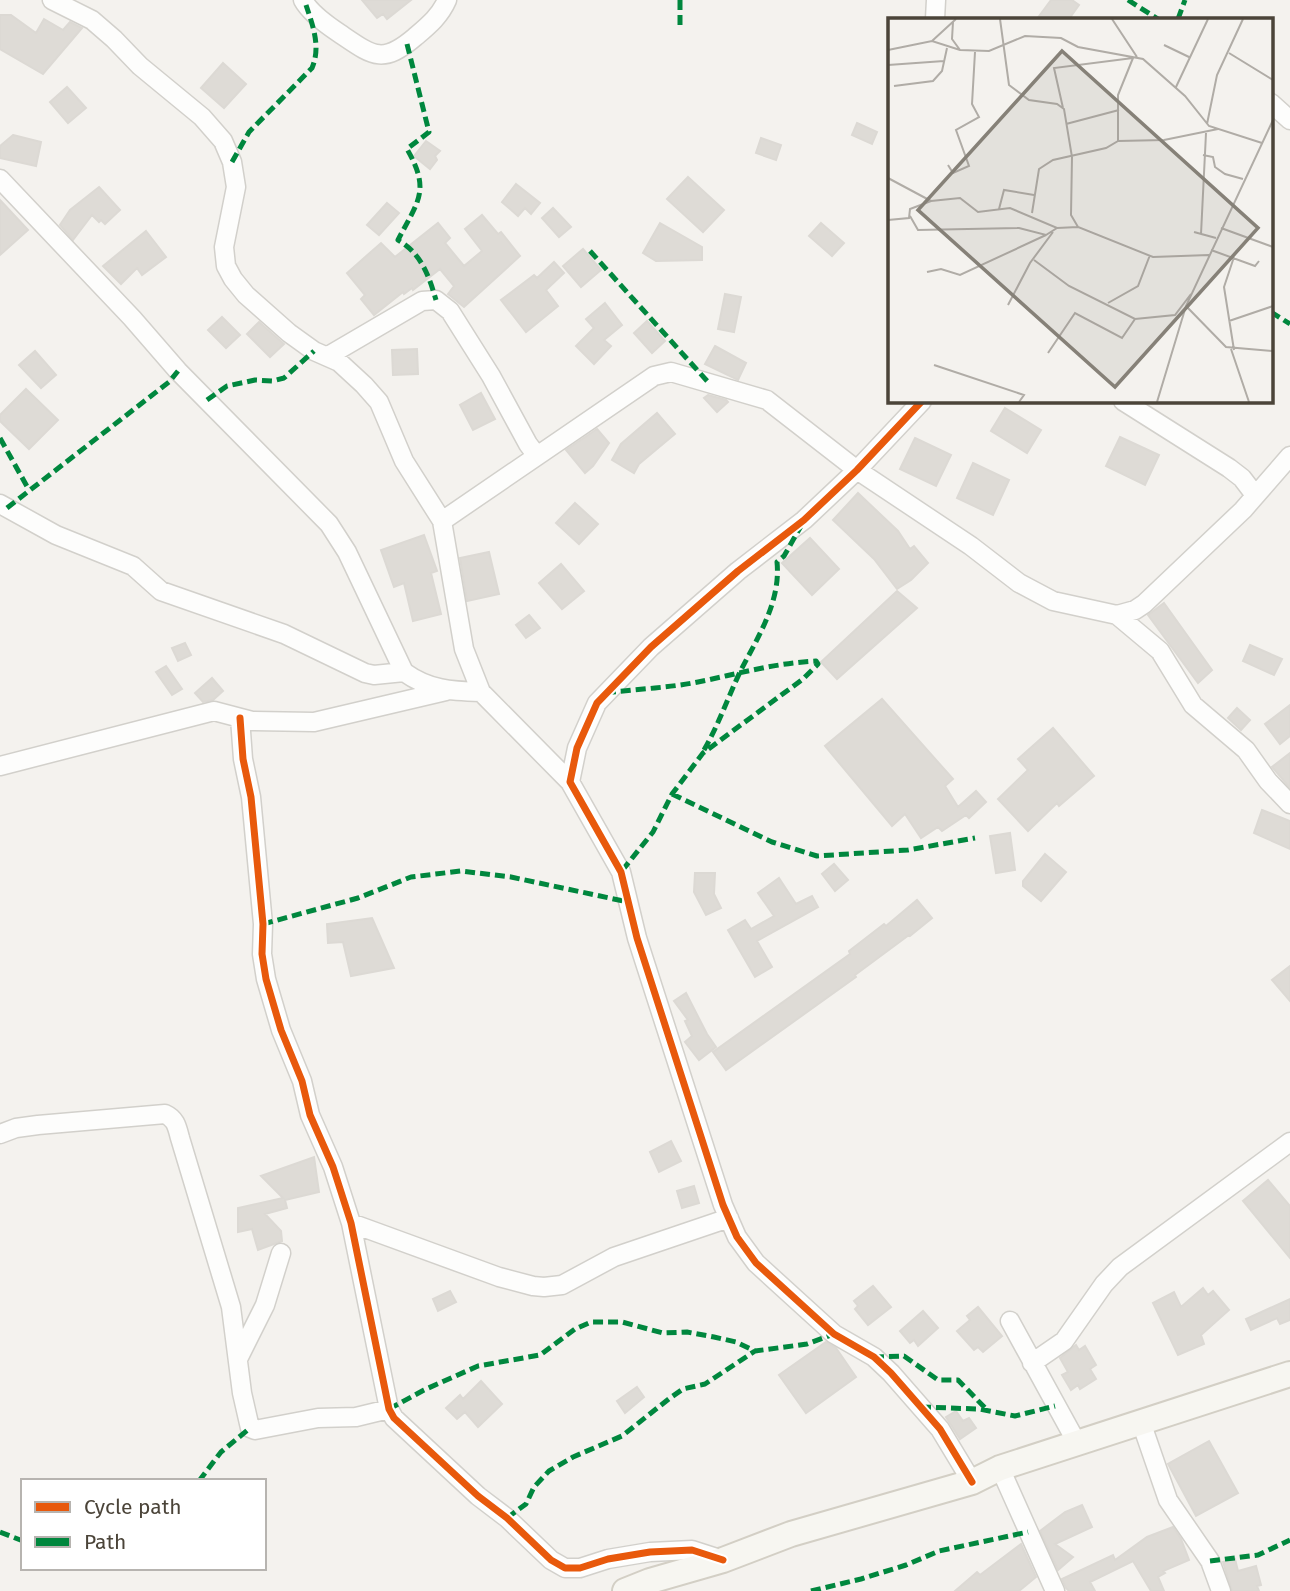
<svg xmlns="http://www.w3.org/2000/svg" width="1290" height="1591" font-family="'Fira Sans',sans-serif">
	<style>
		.building { fill: #dedbd6; stroke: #dcd9d4; stroke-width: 2 }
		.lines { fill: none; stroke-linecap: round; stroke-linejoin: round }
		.minor-casing { stroke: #d2d0cb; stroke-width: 21 }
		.secondary-casing { stroke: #d3cfc5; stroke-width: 28 }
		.minor { stroke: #fdfdfc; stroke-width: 18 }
		.secondary { stroke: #f7f6f1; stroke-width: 24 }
		.quiet { stroke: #00873e; stroke-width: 5; stroke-dasharray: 10 5; stroke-linecap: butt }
		.cycleway-casing { stroke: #fff; stroke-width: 11 }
		.cycleway { stroke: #e8590c; stroke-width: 7 }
		.inset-road { fill: none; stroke: #b0aca6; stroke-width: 2 }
		.view { fill: #868178; fill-opacity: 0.15; stroke: #868178; stroke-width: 3.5 }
		.inset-edge { fill: none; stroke: #4b4439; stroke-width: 3.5 }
	</style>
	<rect width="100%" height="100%" fill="#f4f2ee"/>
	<path class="building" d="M362 0H411L387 19 383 14 377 18Z
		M1051 0H1072L1079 5 1069 19H1037Z
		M0 15H11L36 33 44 19 63 30 70 22 82 28 43 74 0 49Z
		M223 63 246 84 224 108 201 88Z
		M67 87 86 108 68 123 50 102Z
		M857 123 877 132 872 144 852 135Z
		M13 135 41 142 36 166 0 158V146Z
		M761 138 781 145 776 160 756 153Z
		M426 141 440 151 435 156 437 160 430 169 414 156Z
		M688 177 724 210 703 232 667 199Z
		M516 184 540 203 531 214 525 208 518 216 502 202Z
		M99 187 120 210 105 224 101 220 99 222 92 215 73 240 60 225 70 210Z
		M0 200 28 230 0 255Z
		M387 203 399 213 379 235 367 225Z
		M553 208 571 227 559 237 542 218Z
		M482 215 498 234 501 232 520 256 464 307 448 294 454 286 440 269 413 290 412 288 404 294 403 292 374 315 361 299 365 295 347 273 381 243 395 257 438 223 450 238 445 243 464 266 482 251 465 229Z
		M660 223 702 247V260L656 261 643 253Z
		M821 223 844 243 832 256 809 236Z
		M146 231 166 257 142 275 137 268 121 284 103 266Z
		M583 249 601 270 581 287 563 266Z
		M554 262 564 273 546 290 558 306 526 332 501 300 534 275 537 278Z
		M725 294 741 297 734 332 718 329Z
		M605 303 622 325 604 340 611 346 594 364 576 346 594 328 586 319Z
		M222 317 240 335 226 348 208 330Z
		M647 321 665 341 652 353 634 333Z
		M259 322 284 344 270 357 247 334Z
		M715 346 746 363 738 380 705 364Z
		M417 349 418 374 393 375 392 350Z
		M35 351 56 375 41 388 19 365Z
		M26 389 58 420 29 449 0 421V415Z
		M481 393 495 419 473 430 460 405Z
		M708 395 726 400 728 402 717 412 704 398Z
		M1005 408 1041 430 1027 453 991 431Z
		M657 413 675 434 639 464 634 473 612 460 621 444Z
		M597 429 609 443 593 466 585 473 566 450Z
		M1120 437 1159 455 1145 485 1106 466Z
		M915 438 951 455 936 486 900 469Z
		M973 463 1009 480 993 515 957 498Z
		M858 493 898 531 910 549 914 546 928 563 911 580 897 589 874 559 833 520Z
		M575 503 598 524 579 544 556 523Z
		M424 535 437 571 431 573 441 614 413 621 404 583 394 587 381 550Z
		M810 538 839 569 812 595 782 563Z
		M489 552 499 594 467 601 460 558Z
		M561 564 584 591 562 609 539 583Z
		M897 591 917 608 837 679 821 662Z
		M1164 603 1212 670 1198 683 1148 615Z
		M529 615 540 628 526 638 516 625Z
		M185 643 191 655 178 661 172 648Z
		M1250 645 1282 659 1274 675 1243 661Z
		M166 666 182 689 172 695 156 672Z
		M212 678 223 691 213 700 203 702 195 693Z
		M882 699 953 779 945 786 958 807 976 791 986 802 969 818 966 815 942 831 938 827 921 838 905 814 892 826 825 746Z
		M1290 705V736L1280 744 1265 724Z
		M1237 708 1250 720 1241 730 1228 718Z
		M1053 728 1094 776 1059 806 1057 803 1028 831 998 799 1028 770 1018 759Z
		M1290 753V788L1272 767Z
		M1262 810 1290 821V849L1254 833Z
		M1010 833 1015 870 996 873 990 836Z
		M1045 854 1066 872 1041 901 1023 886V881Z
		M834 864 848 880 835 891 822 874Z
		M695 873H715L714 894 721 908 706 915 694 892Z
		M779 878 796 904 812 896 818 907 757 941 772 967 755 977 728 930 745 920 751 929 774 916 758 893Z
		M917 900 932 918 910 936 909 935 855 975 856 977 726 1070 713 1052 850 954 849 951 884 924 886 926Z
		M372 918 394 968 351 976 343 942 328 943 327 924Z
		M1290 966V1001L1272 980Z
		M686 993 707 1034 716 1047 699 1060 685 1042 692 1036 685 1021 688 1020 674 1001Z
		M671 1141 681 1161 659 1172 650 1152Z
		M314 1157 319 1192 285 1200 287 1208 265 1214 281 1231 282 1241 258 1250 252 1229 238 1232V1208L283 1198 261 1176Z
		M1268 1180 1290 1206V1258L1243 1201Z
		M694 1186 699 1203 682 1208 677 1191Z
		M873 1286 891 1307 868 1325 855 1309 858 1306 854 1301Z
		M1203 1288 1208 1295 1213 1291 1229 1310 1201 1335 1204 1344 1178 1355 1153 1303 1174 1292 1181 1307Z
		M450 1291 456 1302 438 1311 433 1299Z
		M1290 1299V1320L1280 1324 1277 1318 1251 1330 1246 1319Z
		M978 1307 1002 1336 983 1352 978 1347 974 1350 957 1331 970 1320 967 1316Z
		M923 1311 938 1328 918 1346 914 1340 910 1343 900 1331Z
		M826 1342 836 1348 856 1377 806 1413 779 1375Z
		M1076 1345 1079 1350 1085 1346 1096 1365 1090 1369 1096 1379 1080 1389 1078 1385 1071 1390 1062 1375 1068 1372 1060 1358Z
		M481 1381 502 1404 478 1427 465 1412 457 1419 446 1408 460 1395 463 1399Z
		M637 1387 644 1397 625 1413 617 1401Z
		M956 1411 963 1421 969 1418 976 1428 960 1439 946 1417Z
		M1209 1441 1238 1493 1196 1516 1168 1464Z
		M1082 1505 1092 1527 1055 1544 1073 1557 1058 1570 1040 1531 1065 1512Z
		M1173 1527 1181 1539 1189 1560 1163 1571 1165 1573 1158 1577 1164 1591H1151L1133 1561 1090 1582 1095 1591H1069L1066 1588 1062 1579 1113 1555 1115 1560 1147 1537Z
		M1021 1544 1036 1577 1019 1591H955L977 1572 980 1575Z
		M1235 1559 1238 1571 1256 1566 1261 1585 1257 1586 1259 1591H1232L1223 1562Z"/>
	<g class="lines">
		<g class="minor-casing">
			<path id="minor" d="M52 0 92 20 114 39 140 66 202 117 223 141 232 162 236 187 224 247 226 266 233 279 246 295 289 333 314 351 339 362 364 385 379 402 404 461 442 521 464 649 481 692 570 782
				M303 0C310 13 327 25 339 33 373 56 382 65 415 37 429 25 440 16 447 0
				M935 19 936 0
				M1271 103 1290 120
				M0 179 132 318 178 371 329 524 347 552 404 672C429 690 451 691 481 692
				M328 356 422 301 436 300 450 311 491 376 528 444 537 456
				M922 401 857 470 804 520 738 571 651 647 597 703 577 748 570 782 621 872 637 938 723 1205 737 1237 756 1263 834 1334 874 1357 891 1373 940 1429 972 1482
				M1123 401 1229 468 1242 478 1255 495
				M0 504 56 535 133 566 161 591 284 634 365 673 374 675 404 672
				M442 521 654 376 671 372 767 400 857 470 971 546 1019 583 1053 601 1117 615 1135 610 1144 604 1243 510 1290 456
				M1117 615 1160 651 1193 705 1246 750 1268 781 1290 804
				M240 718 243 759 251 797 263 924 262 954 266 979 281 1030 302 1081 310 1115 333 1167 351 1223 389 1409 394 1418 478 1496 507 1518 551 1560 565 1568H580L608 1559 650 1552 692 1550 723 1560
				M0 766 214 711 252 721 314 722 446 691
				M0 1134 16 1128 38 1125 165 1114C176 1119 177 1127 180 1138L231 1307 242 1393 250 1428 255 1430 318 1418 356 1417 389 1409
				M351 1223 499 1277 533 1286 544 1287 562 1285 614 1257 729 1218
				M1010 1321 1077 1443
				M238 1359 265 1305 281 1253
				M1032 1363 1064 1341 1104 1284 1120 1267 1290 1142
				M1141 1422 1168 1500 1210 1561 1221 1591
				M1000 1468 1055 1591"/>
		</g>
		<g class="secondary-casing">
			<path id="secondary" d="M625 1591 650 1581 723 1560 791 1534 972 1482 1000 1468 1290 1374"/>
		</g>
		<use href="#minor" class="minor"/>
		<use href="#secondary" class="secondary"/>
		<path class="quiet" d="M680 0V29
			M1128 0 1158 19
			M1178 19 1185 0
			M407 44 429 132 407 149C431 191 418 201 398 240 421 253 429 276 436 300
			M232 162 249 132 312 68C321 47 313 26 306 5
			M590 251 708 382
			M1271 312 1290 324
			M207 400 227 386 255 380 272 381 284 378 314 351
			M0 438 29 490
			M7 508 169 382 178 371
			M606 693C636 689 668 688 698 682 737 674 775 663 816 661L818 664 803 679 703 753 672 794 653 832 621 872
			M704 750C719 724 728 697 741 670 758 637 781 601 777 562L784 556 801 526
			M672 794 772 842 817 856 908 850 975 838
			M263 924 358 898 411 877 461 871 511 877 628 902
			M874 1357 904 1356 938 1380H958L988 1411
			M921 1407 979 1409 1015 1416 1055 1406
			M389 1409 424 1390 478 1366 540 1355 575 1329 591 1322H622L663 1333 687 1332 714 1337 736 1342 755 1351 807 1344 834 1334
			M199 1481 221 1452 250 1428
			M507 1518 526 1504 534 1487 549 1471 573 1457 622 1436 670 1398 683 1389 705 1384 755 1351
			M0 1532 23 1541
			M1210 1561 1258 1555 1290 1540
			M811 1591 861 1579 906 1565 939 1551 1028 1532"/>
		<g class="cycleway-casing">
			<path id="cycleway" d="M922 401 857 470 804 520 738 571 651 647 597 703 577 748 570 782 621 872 637 938 723 1205 737 1237 756 1263 834 1334 874 1357 891 1373 940 1429 972 1482
				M240 718 243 759 251 797 263 924 262 954 266 979 281 1030 302 1081 310 1115 333 1167 351 1223 389 1409 394 1418 478 1496 507 1518 551 1560 565 1568H580L608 1559 650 1552 692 1550 723 1560"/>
		</g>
		<use href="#cycleway" class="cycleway"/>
	</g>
	<g transform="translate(888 18)">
		<rect width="385" height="385" fill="#f4f2ee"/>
		<path class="inset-road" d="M112 1 121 67 141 82 169 86 176 91 184 139 183 197 190 209 265 239 321 237M224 1 249 39M65 4 64 21 72 32M44 23 68 1M276 27 301 39M0 32 44 23 72 32 101 33 137 18 173 20 190 29 255 41 297 78 321 108 374 125M341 35 385 62M0 47 56 43M6 68 45 63 54 53 59 30M288 69 320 1M175 90 166 50 245 40M178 106 231 92M319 106 329 57 355 1M230 123 276 122 330 111M315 137 325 139 327 149 337 156 355 161M60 147 65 155 81 148 68 112 91 99 84 86 87 34M0 160 43 183M111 191 116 172 146 177M144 195 151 151 165 142 218 130 230 123V77L245 40M22 198 30 212 131 210 158 217 169 210M0 202 21 200 22 191 43 183 72 180 90 194 122 190 169 210 190 209M333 210 385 229M306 214 328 220M313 216 318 115M323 232 367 248 371 243M346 239 336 269 346 332M146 242 181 268 247 301 287 297 303 276M39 254 53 251 72 257 158 217M220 285 250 268 262 237M120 287 142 245 165 214M298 288 338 329 385 333M341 303 385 288M343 331 361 384M160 335 187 295 234 320 247 301M46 347 136 377 131 384M269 384 298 288 385 102"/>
		<path class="view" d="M174 33 370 210 227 369 30 192Z"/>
		<rect width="385" height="385" class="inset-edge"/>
	</g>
	<rect x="21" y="1479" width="245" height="91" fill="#ffffff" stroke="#b7b4b0" stroke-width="2"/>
	<rect x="35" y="1502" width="35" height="10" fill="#e8590c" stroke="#b7b4b0" stroke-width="2"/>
	<text x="84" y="1514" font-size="21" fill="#4b4439">Cycle path</text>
	<rect x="35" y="1537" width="35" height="10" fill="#00873e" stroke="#b7b4b0" stroke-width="2"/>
	<text x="84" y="1549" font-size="21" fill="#4b4439">Path</text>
</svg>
